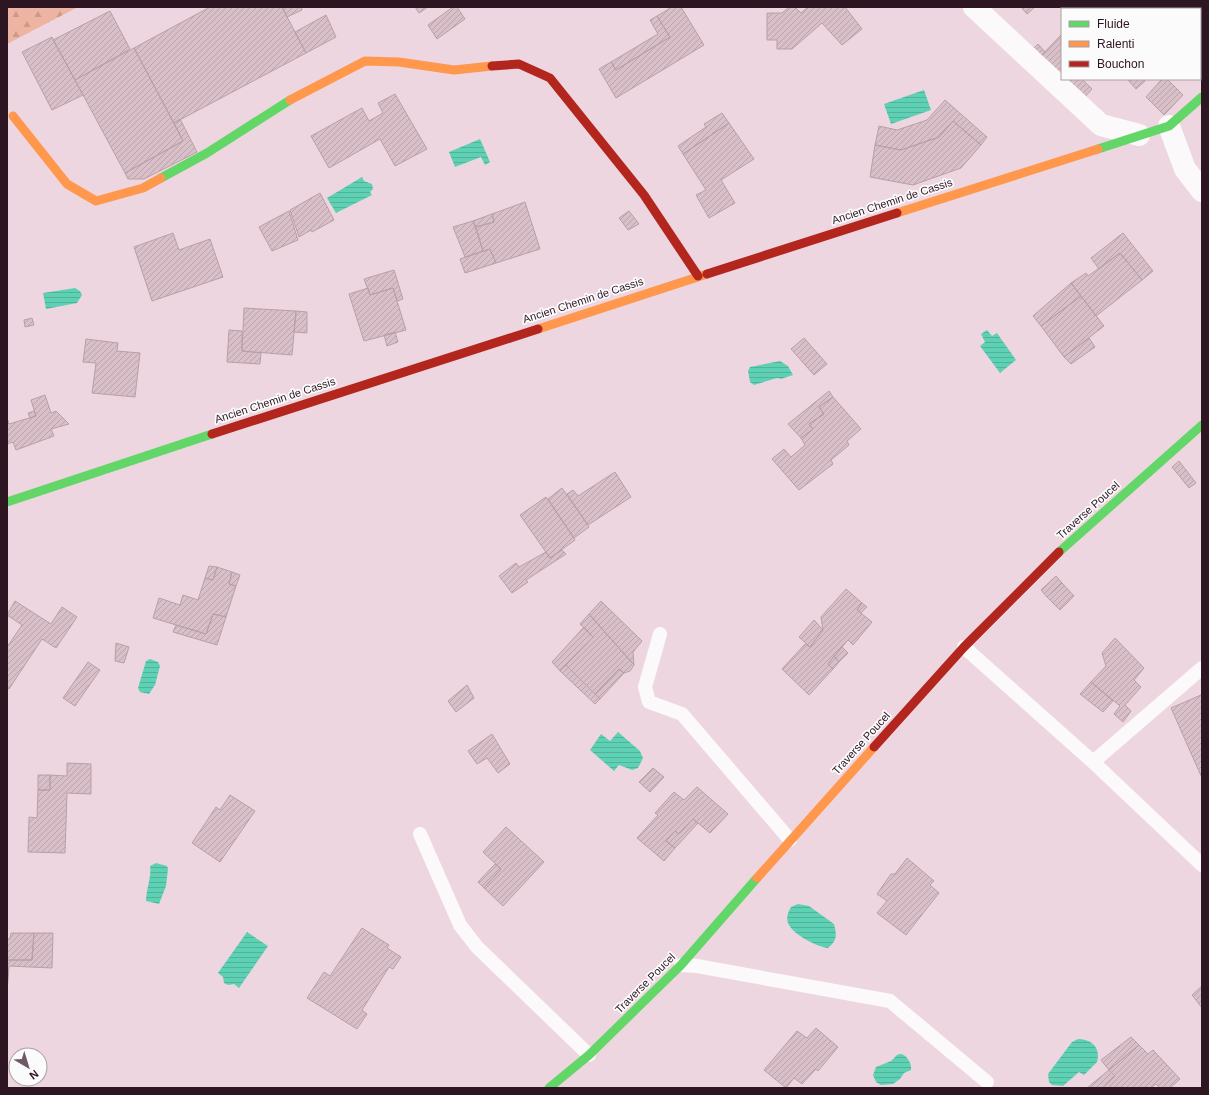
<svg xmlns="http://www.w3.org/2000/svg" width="1209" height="1095" viewBox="0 0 1209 1095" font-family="Helvetica,sans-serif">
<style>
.forest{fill:url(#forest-firs)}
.water{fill:url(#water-rules)}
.building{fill:url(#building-hatch);stroke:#b8a0a7}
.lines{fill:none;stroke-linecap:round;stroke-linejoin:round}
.lane{stroke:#fcf9fa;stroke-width:14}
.street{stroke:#fcf9fa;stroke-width:22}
.fast{stroke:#63d668;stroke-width:9}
.slow{stroke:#ff974d;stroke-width:9}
.jam{stroke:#b3261e;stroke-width:9}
.labels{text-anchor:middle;stroke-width:3.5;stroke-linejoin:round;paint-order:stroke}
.street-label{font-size:11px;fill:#2e1522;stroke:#fbfbfb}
</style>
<defs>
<pattern id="forest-firs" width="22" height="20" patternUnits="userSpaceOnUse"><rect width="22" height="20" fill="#ecb4a1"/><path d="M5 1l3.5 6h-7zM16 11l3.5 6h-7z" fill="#cb9a8a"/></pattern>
<pattern id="water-rules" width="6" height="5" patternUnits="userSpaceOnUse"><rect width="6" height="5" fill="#5ed1b5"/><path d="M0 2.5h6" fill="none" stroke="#52b39b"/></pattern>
<pattern id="building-hatch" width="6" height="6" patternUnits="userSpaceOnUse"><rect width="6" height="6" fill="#d9bfc7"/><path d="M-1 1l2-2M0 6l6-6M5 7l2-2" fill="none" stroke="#bba3ab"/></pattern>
</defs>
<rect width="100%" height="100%" fill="#eed6e1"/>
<path class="forest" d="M 7,7 L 78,7 L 7,44 Z"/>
<path class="water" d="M 924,90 L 931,110 L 891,124 L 884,104 Z
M 480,139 L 490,162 L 485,165 L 481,157 L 455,167 L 449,152 Z
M 362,177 L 364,181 L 372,184 L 373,189 L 370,192 L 372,195 L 336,213 L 327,198 Z
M 75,288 L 80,291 L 82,295 L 77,303 L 46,309 L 43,293 Z
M 987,330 L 992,336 L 997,333 L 1016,360 L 1000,373 L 980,346 L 985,342 L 981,334 Z
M 780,361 L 788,366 L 793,375 L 781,379 L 777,378 L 754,385 L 750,382 L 748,371 L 750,367 Z
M 150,659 L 158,662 L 160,666 L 155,685 L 149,694 L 140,692 L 138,688 L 146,661 Z
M 618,732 L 640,751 L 643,758 L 638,768 L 632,770 L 619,765 L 614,771 L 590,750 L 601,734 L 610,741 Z
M 156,863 L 167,866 L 168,869 L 166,886 L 159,904 L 146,901 C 146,890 152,875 150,866 Z
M 798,904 L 809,906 L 834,924 C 837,935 837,941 828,948 C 817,947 792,934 788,923 C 786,917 788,912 791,907 Z
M 247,932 L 268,946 L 239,988 L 234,984 L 228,985 L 224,983 L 223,977 L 218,973 Z
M 1078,1039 C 1092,1039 1101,1048 1097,1062 L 1084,1075 L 1079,1072 L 1063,1086 L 1052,1085 L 1049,1082 L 1048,1074 L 1072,1042 Z
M 900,1054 C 907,1054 912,1064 911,1070 L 904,1073 L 900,1079 L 893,1084 L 881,1085 L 876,1082 L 873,1075 L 876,1067 L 891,1061 L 897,1055 Z"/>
<path class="building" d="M 210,7 L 282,7 L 306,53 L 174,123 L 134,48 Z
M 282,7 L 301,7 L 302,10 L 287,17 Z
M 415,7 L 428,7 L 419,13 Z
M 453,7 L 457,7 L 465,19 L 437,39 L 428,25 Z
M 672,7 L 681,7 L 704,45 L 616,98 L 599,69 L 611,62 L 616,70 L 670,37 L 657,16 Z
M 789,7 L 795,7 L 801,13 L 808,7 L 845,7 L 862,29 L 842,45 L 822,23 L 792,49 L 777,49 L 777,40 L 767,40 L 767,13 L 782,13 Z
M 1021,7 L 1035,7 L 1027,14 Z
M 1096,7 L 1120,7 L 1121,9 L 1096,9 Z
M 1153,7 L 1183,7 L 1185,9 L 1151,9 Z
M 110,11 L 130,49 L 75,80 L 53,40 Z
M 326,15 L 336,37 L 306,53 L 295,32 Z
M 657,16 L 670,37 L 616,70 L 611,62 L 658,34 L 650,20 Z
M 1202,20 L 1202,49 L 1200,51 L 1200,22 Z
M 1061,35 L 1062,79 L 1082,79 L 1092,89 L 1082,100 L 1038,59 Z
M 52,37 L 83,95 L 52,110 L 22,52 Z
M 1038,44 L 1045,52 L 1038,59 L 1033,49 Z
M 134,48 L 183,141 L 125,173 L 75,80 Z
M 1143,79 L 1145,81 L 1136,89 L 1128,80 Z
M 1162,79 L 1167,79 L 1183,95 L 1164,115 L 1146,97 Z
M 395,94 L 427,149 L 395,166 L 380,139 L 329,168 L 311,136 L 362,108 L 369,121 L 383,113 L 378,103 Z
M 945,100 L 987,137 L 981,145 L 953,121 L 939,137 L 901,150 L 875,145 L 879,126 L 897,130 L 927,120 Z
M 722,113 L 729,123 L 683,154 L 678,146 L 706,127 L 704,124 Z
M 180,119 L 197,152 L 144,179 L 128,179 L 125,173 L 183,141 L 174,123 Z
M 953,121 L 981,145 L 961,168 L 913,185 L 870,177 L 875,145 L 901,150 L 939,137 Z
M 729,123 L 754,159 L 721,180 L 735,203 L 709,218 L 696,195 L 706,190 L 683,154 Z
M 320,193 L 334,220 L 312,232 L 311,230 L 299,237 L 290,210 Z
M 525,202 L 540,249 L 496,263 L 490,249 L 483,251 L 476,227 L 494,222 L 492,214 Z
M 289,211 L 298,240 L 272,251 L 259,227 Z
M 629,211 L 639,224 L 628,230 L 619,218 Z
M 492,214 L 494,222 L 476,227 L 473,221 Z
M 473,221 L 483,251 L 465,257 L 453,227 Z
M 173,233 L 179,250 L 210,239 L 223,277 L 152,301 L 134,247 Z
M 1123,233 L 1153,271 L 1142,280 L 1120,253 L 1099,269 L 1091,258 Z
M 490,249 L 496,263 L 465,273 L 460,259 Z
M 1120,253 L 1142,280 L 1096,316 L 1071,283 L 1086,273 L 1088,276 Z
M 394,270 L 403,299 L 397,301 L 393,288 L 370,295 L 364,279 Z
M 1071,283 L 1081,296 L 1041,326 L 1033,316 Z
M 368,288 L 370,295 L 393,288 L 406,330 L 364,341 L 349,294 Z
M 1081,296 L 1104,326 L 1064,357 L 1041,326 Z
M 244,308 L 296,311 L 292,355 L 242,351 Z
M 296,311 L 307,312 L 307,333 L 294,332 Z
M 32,318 L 34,325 L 25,327 L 24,320 Z
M 229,330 L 242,331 L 242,351 L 261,353 L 260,364 L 227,362 Z
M 395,332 L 398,342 L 387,346 L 384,335 Z
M 804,338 L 827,364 L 814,375 L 791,349 Z
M 1089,338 L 1095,347 L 1071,364 L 1064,357 Z
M 86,339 L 118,343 L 117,351 L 140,353 L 135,397 L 92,393 L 96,363 L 83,362 Z
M 829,391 L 833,397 L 819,407 L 824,414 L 809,424 L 813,429 L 801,438 L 788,424 Z
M 45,395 L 51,413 L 56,411 L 69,424 L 51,429 L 54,436 L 16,450 L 13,442 L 7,444 L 7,418 L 9,424 L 36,416 L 31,400 Z
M 833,397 L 861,429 L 847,441 L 849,445 L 831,460 L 833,464 L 799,490 L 772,459 L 784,449 L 791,457 L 805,445 L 801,438 L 813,429 L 809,424 L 824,414 L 819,407 Z
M 34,411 L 36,416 L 30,418 L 28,413 Z
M 1179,461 L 1196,483 L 1189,488 L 1172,467 Z
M 615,472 L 631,497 L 588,525 L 567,494 L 573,490 L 578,496 Z
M 562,488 L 589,527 L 574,538 L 548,499 Z
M 546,497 L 575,540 L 550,558 L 520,515 Z
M 562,550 L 566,554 L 526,580 L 528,582 L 512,593 L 499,576 L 516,563 L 519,567 L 546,552 L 550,558 Z
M 209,566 L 217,567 L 213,580 L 205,578 Z
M 217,567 L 232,572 L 229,584 L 236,586 L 226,617 L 213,614 L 206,634 L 153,618 L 159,598 L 180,605 L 183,595 L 198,600 L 205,578 L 213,580 Z
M 232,572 L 240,575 L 236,586 L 229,584 Z
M 1056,576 L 1062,583 L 1047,597 L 1041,590 Z
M 1062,583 L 1074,596 L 1060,610 L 1047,597 Z
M 846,589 L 862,603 L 857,610 L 872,622 L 853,645 L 848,640 L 828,664 L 833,669 L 809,695 L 782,669 L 805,644 L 810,647 L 823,630 L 821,617 Z
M 15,601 L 51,624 L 62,607 L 77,617 L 56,648 L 42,639 L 9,689 L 7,688 L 7,647 L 22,625 L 7,615 Z
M 601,601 L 642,641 L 633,652 L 634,665 L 589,614 Z
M 862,603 L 867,607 L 861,613 L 857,610 Z
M 213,614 L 226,617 L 217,645 L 173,632 L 176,625 L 206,634 Z
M 589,614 L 634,665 L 630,671 L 624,673 L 619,669 L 595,694 L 566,665 L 593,637 L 580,624 Z
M 814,620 L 823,630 L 810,647 L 799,637 Z
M 584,627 L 593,637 L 560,671 L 552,662 Z
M 1115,638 L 1144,668 L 1134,680 L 1141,687 L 1125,705 L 1131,711 L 1123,722 L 1114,714 L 1120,706 L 1091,682 L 1106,666 L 1102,653 Z
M 116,643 L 129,647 L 124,663 L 115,661 Z
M 842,647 L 848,653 L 839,662 L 834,656 Z
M 834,656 L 839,662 L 833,669 L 828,664 Z
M 88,662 L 100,670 L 75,706 L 63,698 Z
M 566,665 L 600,699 L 595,704 L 560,671 Z
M 619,669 L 624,673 L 600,699 L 595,694 Z
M 1091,682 L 1113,701 L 1103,712 L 1080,694 Z
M 467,685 L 474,698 L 456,712 L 448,701 Z
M 1202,693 L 1202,778 L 1171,708 L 1201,695 Z
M 492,734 L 510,764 L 498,773 L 487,758 L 477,764 L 468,751 Z
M 67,763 L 91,764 L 91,794 L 67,793 L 65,853 L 28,852 L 29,817 L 37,818 L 38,790 L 50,790 L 50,775 L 67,776 Z
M 653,768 L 664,777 L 650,792 L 639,782 Z
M 38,775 L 50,775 L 50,790 L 38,790 Z
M 697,787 L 728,814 L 710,833 L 693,819 L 679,834 L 675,831 L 666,841 L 675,848 L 664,861 L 637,838 L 658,815 L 655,813 L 674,792 L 684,800 Z
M 230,795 L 255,811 L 220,862 L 192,843 L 216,807 L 220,810 Z
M 693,819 L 698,823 L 675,848 L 666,841 L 675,831 L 679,834 Z
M 506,827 L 544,862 L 503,906 L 484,888 L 501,869 L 483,852 Z
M 907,858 L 934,881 L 930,885 L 939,893 L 906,935 L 877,913 L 887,901 L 877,894 L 891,874 L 895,874 Z
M 495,864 L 501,869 L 484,888 L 478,882 Z
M 362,928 L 389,945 L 387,948 L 401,957 L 393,969 L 389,967 L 362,1010 L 367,1014 L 357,1029 L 307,998 L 324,972 L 330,976 Z
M 11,933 L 34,933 L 32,960 L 7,960 L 7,939 L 10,939 Z
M 34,933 L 53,933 L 52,968 L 9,966 L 7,993 L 7,960 L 32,960 Z
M 1202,986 L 1202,1008 L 1192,995 Z
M 816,1028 L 838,1047 L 818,1071 L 816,1069 L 802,1084 L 794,1078 L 786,1088 L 764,1070 L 797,1031 L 807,1038 Z
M 1131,1037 L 1139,1045 L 1109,1070 L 1101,1060 Z
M 1139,1045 L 1148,1054 L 1153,1050 L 1180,1079 L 1170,1088 L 1160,1088 L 1156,1084 L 1151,1088 L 1102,1088 L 1115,1076 L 1109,1070 Z
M 1109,1070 L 1115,1076 L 1102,1088 L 1087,1088 Z"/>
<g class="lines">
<path class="lane" d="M 660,634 L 645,687 L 649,702 L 682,714 L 790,840
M 964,647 L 1093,762 L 1202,668
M 1093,762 L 1202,865
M 420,834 L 460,925 L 477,947 L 589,1055
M 681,965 L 697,966 L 890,1001 L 987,1082"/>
<path class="street" d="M 974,7 L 1101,125 L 1139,135
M 1169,126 L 1185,169 L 1202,191"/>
<path class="fast" d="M 1098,149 L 1169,126 L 1202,97
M 161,178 L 207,153 L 290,100
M 7,502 L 212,434
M 1059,552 L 1202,425
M 549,1088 L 589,1055 L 681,965 L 757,878"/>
<path class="slow" d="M 290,100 L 365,61 L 399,62 L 454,70 L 492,66
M 13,116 L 67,184 L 96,201 L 143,188 L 161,178
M 897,213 L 1098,149
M 538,329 L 707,274
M 757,878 L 874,747"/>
<path class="jam" d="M 492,66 L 519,64 L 550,78 L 644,195 L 698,276
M 707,274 L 897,213
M 212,434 L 538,329
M 874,747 L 964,647 L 1059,552"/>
</g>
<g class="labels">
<g class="street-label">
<text transform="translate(892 201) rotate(-18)" y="4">Ancien Chemin de Cassis</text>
<text transform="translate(583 300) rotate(-18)" y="4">Ancien Chemin de Cassis</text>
<text transform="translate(275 400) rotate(-18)" y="4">Ancien Chemin de Cassis</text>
<text transform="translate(1088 510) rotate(-42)" y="4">Traverse Poucel</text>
<text transform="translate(861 743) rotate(-48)" y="4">Traverse Poucel</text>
<text transform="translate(645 983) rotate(-45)" y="4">Traverse Poucel</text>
</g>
</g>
<rect width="1209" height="1095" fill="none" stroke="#2e1522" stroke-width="16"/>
<rect x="1061" y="8" width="140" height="72" fill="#fbfbfb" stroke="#a99fa4"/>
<rect x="1069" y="21" width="20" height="6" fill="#63d668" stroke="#a99fa4"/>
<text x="1097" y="28" font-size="12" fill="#2e1522">Fluide</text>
<rect x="1069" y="41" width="20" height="6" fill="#ff974d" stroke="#a99fa4"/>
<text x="1097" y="48" font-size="12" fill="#2e1522">Ralenti</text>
<rect x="1069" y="61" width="20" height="6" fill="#b3261e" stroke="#a99fa4"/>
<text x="1097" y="68" font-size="12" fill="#2e1522">Bouchon</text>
<g transform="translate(28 1067) rotate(142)"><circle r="19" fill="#fbfbfb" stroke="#a99fa4"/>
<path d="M0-3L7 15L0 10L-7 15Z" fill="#715965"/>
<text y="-6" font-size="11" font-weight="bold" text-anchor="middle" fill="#2e1522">N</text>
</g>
</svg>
